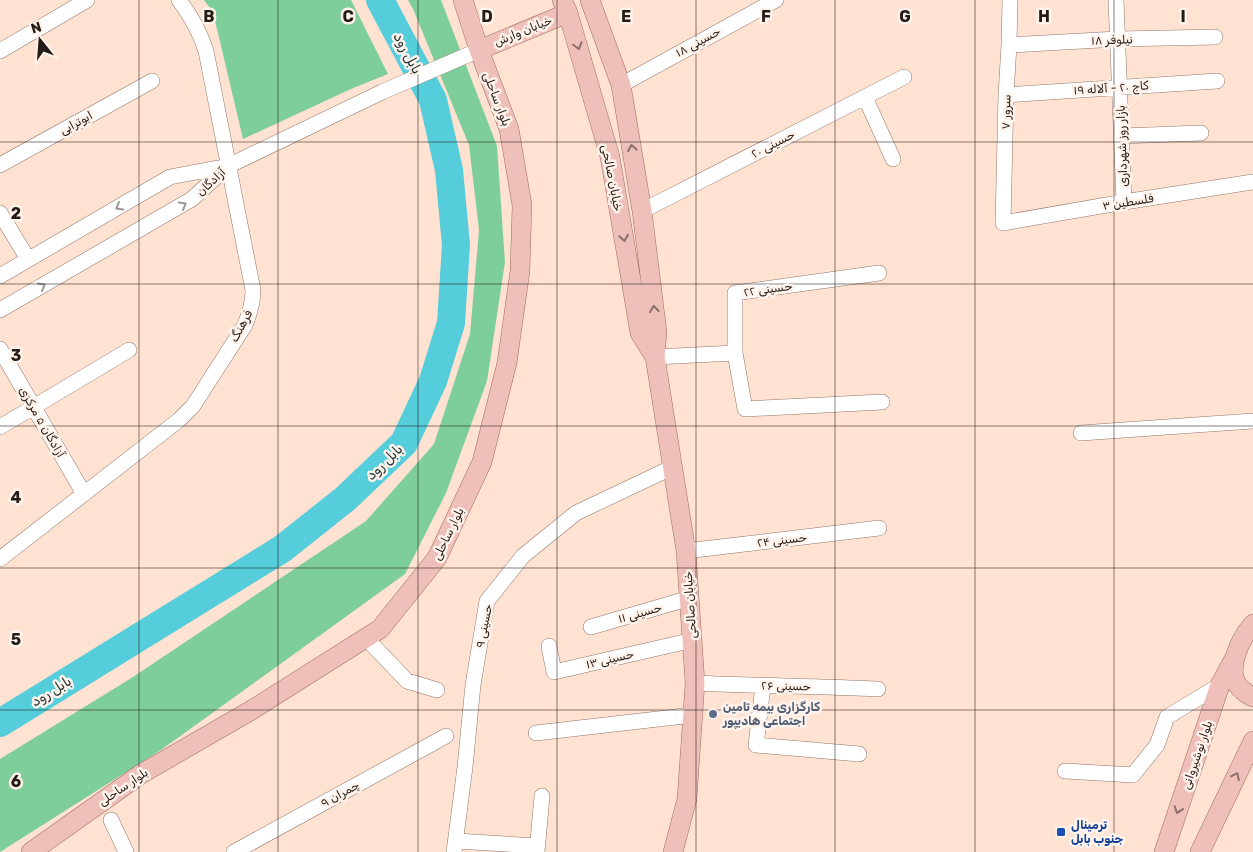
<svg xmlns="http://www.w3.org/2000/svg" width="1253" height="852" viewBox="0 0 1253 852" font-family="Rubik,'Noto Naskh Arabic',sans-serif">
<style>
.forest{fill:#7ece9b}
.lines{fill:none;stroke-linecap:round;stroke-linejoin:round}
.river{stroke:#55cdda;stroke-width:28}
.minor-casing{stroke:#907667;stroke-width:16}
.major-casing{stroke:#a06b61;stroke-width:20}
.minor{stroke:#fff;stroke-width:15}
.major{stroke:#eec0b9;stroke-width:19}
.oneway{stroke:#8a6e67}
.oneway2{stroke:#9d9896}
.grid{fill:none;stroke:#251b15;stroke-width:1;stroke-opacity:0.55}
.service-dot{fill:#5c6f8a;stroke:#fff3ec;stroke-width:2}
.transit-dot{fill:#1a4fb4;stroke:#fff3ec;stroke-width:2}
.labels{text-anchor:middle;stroke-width:5;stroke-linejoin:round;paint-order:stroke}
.street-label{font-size:12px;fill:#251b15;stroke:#fff3ec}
.service-label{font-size:12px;font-weight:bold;fill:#4e5e75;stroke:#fff3ec;text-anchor:start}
.transit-label{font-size:12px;font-weight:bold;fill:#164399;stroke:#fff3ec;text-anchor:start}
.water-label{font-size:14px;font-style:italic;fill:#1e3336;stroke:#fff3ec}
.grid-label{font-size:16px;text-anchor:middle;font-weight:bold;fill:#251b15;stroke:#fff3ec;stroke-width:5;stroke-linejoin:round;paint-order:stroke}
</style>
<rect width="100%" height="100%" fill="#ffe2d1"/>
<path class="forest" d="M 204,0 L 351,0 L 388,74 L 351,89 L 243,139 L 213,12 Z
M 408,0 L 441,0 L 497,146 L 505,262 L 487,381 L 446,493 L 405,574 L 161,750 L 0,852 L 0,759 L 133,677 L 366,521 L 434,444 L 470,334 L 479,230 L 469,145 L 413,9 Z"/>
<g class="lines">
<path class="river" d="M 0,723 L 282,549 L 345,499 L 404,443 L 433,381 L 451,323 L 456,245 L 449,170 L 433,100 L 380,0"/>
<defs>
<path id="minor" d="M 1010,0 L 1009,45 L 1006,95 L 1003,223 L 1124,202 L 1253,182
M 1116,0 L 1124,202
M 1009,45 L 1118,39 L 1215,37
M 0,51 L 87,0
M 621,85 L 776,0
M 1006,95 L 1217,81
M 865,97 L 893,159
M 1122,136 L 1201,133
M 0,165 L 152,81
M 642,211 L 904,77
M 0,213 L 28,259
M 0,276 L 170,177 L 228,166 L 382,92 L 479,50
M 0,310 L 192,199 L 228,166
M 0,349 L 84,494
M 735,353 L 745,409 L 882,402
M 655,357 L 735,353 L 735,293 L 879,273
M 0,427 L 129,350
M 1081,433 L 1253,421
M 686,551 L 879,528
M 0,559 L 179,420 L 193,406 L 245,325 C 250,313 253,303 253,290 L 206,51 C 200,32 191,16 179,0
M 591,627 L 690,598
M 366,638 L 407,681 L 437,690
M 549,646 L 554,672 L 693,640
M 695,683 C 756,686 817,686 878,689
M 763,686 L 756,745 L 859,754
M 536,733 L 693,715
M 1065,771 L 1133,775 L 1157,745 L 1167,717 L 1220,685
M 111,820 L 126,852
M 456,841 L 538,846
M 234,852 L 446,736
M 454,852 L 465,767 L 473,685 L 487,601 L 523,556 L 576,513 L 673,467
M 537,852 L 542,796"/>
<path id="major" d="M 562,0 L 568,13 L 610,157 L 640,333 L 655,357
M 590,0 L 621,85 L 642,211 L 657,332 L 655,357 L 686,551 L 695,683 L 687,799 L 673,852
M 479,50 L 568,13
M 1253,624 C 1240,639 1224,671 1240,688 C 1245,692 1247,695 1253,697
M 31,852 L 141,774 L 250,711 L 380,629 L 437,558 L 482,462 L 507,363 L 520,271 L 522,205 L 509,129 L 479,50 L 463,0
M 1164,852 L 1220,685 L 1234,659
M 1200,852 L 1253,741"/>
</defs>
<use href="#minor" class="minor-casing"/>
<use href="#major" class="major-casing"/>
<use href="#minor" class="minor"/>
<use href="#major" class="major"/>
</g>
<defs><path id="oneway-chevron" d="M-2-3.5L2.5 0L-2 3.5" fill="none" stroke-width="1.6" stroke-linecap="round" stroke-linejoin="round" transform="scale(1.25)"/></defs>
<g class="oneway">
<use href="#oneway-chevron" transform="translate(578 46) rotate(74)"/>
<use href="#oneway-chevron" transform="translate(632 148) rotate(-100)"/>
<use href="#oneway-chevron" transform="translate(624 238) rotate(80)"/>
<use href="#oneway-chevron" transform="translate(654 309) rotate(-97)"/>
<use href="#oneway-chevron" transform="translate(1236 776) rotate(-64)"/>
<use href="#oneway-chevron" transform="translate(1178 810) rotate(109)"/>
</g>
<g class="oneway2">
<use href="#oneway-chevron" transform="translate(183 205) rotate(-30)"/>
<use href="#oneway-chevron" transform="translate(119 207) rotate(150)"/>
<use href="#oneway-chevron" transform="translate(42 286) rotate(-30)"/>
</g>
<path class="grid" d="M 139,0 L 139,852M 278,0 L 278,852M 418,0 L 418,852M 557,0 L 557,852M 696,0 L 696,852M 835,0 L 835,852M 975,0 L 975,852M 1114,0 L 1114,852M 0,142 L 1253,142M 0,284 L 1253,284M 0,426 L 1253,426M 0,568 L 1253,568M 0,710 L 1253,710"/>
<circle class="service-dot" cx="713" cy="714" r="5"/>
<rect class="transit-dot" x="1056" y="827" width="10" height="10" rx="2.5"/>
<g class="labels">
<g class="street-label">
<text transform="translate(523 31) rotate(-22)" y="4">خیابان وارش</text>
<text transform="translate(1112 40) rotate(-2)" y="4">نیلوفر ۱۸</text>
<text transform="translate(698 42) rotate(-29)" y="4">حسینی ۱۸</text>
<text transform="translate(1111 88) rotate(-4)" y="4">کاج ۲۰ - آلاله ۱۹</text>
<text transform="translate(497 99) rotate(69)" y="4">بلوار ساحلی</text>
<text transform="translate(1006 112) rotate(-88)" y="4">سرور ۷</text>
<text transform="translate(76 123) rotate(-29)" y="4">ابوترابی</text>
<text transform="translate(773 144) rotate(-27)" y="4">حسینی ٢٠</text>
<text transform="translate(1122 146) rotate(-92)" y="4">بازار روز شهرداری</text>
<text transform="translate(612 178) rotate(79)" y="4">خيابان صالحی</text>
<text transform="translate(211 182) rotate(-43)" y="4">آزادگان</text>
<text transform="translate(1128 202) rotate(-9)" y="4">فلسطین ۳</text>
<text transform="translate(768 289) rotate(-8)" y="4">حسینی ۲۲</text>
<text transform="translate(241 326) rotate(-62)" y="4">فرهنگ</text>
<text transform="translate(42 422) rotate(60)" y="4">آزادگان ۵ مرکزی</text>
<text transform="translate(448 534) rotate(-64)" y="4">بلوار ساحلی</text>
<text transform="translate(782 540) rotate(-7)" y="4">حسینی ۲۴</text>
<text transform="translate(690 605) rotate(-94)" y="4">خيابان صالحی</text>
<text transform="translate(640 613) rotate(-16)" y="4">حسینی ۱۱</text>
<text transform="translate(484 626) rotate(-79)" y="4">حسینی ٩</text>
<text transform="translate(610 659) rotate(-13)" y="4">حسینی ۱۳</text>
<text transform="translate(786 686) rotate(1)" y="4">حسینی ۲۶</text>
<text transform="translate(1197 755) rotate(-71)" y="4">بلوار نوشیروانی</text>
<text transform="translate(123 787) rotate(-34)" y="4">بلوار ساحلی</text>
<text transform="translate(340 794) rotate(-29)" y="4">چمران ۹</text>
</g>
<g class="service-label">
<text x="723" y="711">کارگزاری بیمه تامین<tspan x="723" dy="14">اجتماعی هادیپور</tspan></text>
</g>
<g class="transit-label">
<text x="1071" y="829">ترمینال<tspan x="1071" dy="14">جنوب بابل</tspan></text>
</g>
<g class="water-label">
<text transform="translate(408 53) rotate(62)" y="5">بابل رود</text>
<text transform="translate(384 462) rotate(-44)" y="5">بابل رود</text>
<text transform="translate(51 691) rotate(-32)" y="5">بابل رود</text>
</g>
</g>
<g class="grid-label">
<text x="209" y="22">B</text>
<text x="348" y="22">C</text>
<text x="487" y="22">D</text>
<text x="626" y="22">E</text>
<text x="766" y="22">F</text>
<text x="905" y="22">G</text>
<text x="1044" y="22">H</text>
<text x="1183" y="22">I</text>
<text x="16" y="219">2</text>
<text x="16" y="361">3</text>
<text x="16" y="503">4</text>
<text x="16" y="645">5</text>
<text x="16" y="787">6</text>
</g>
<g transform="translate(40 40) rotate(343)" stroke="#fff3ec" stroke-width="4" paint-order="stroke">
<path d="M0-4L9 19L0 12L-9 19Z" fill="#251b15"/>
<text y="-8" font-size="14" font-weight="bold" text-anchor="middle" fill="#251b15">N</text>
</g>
</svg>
